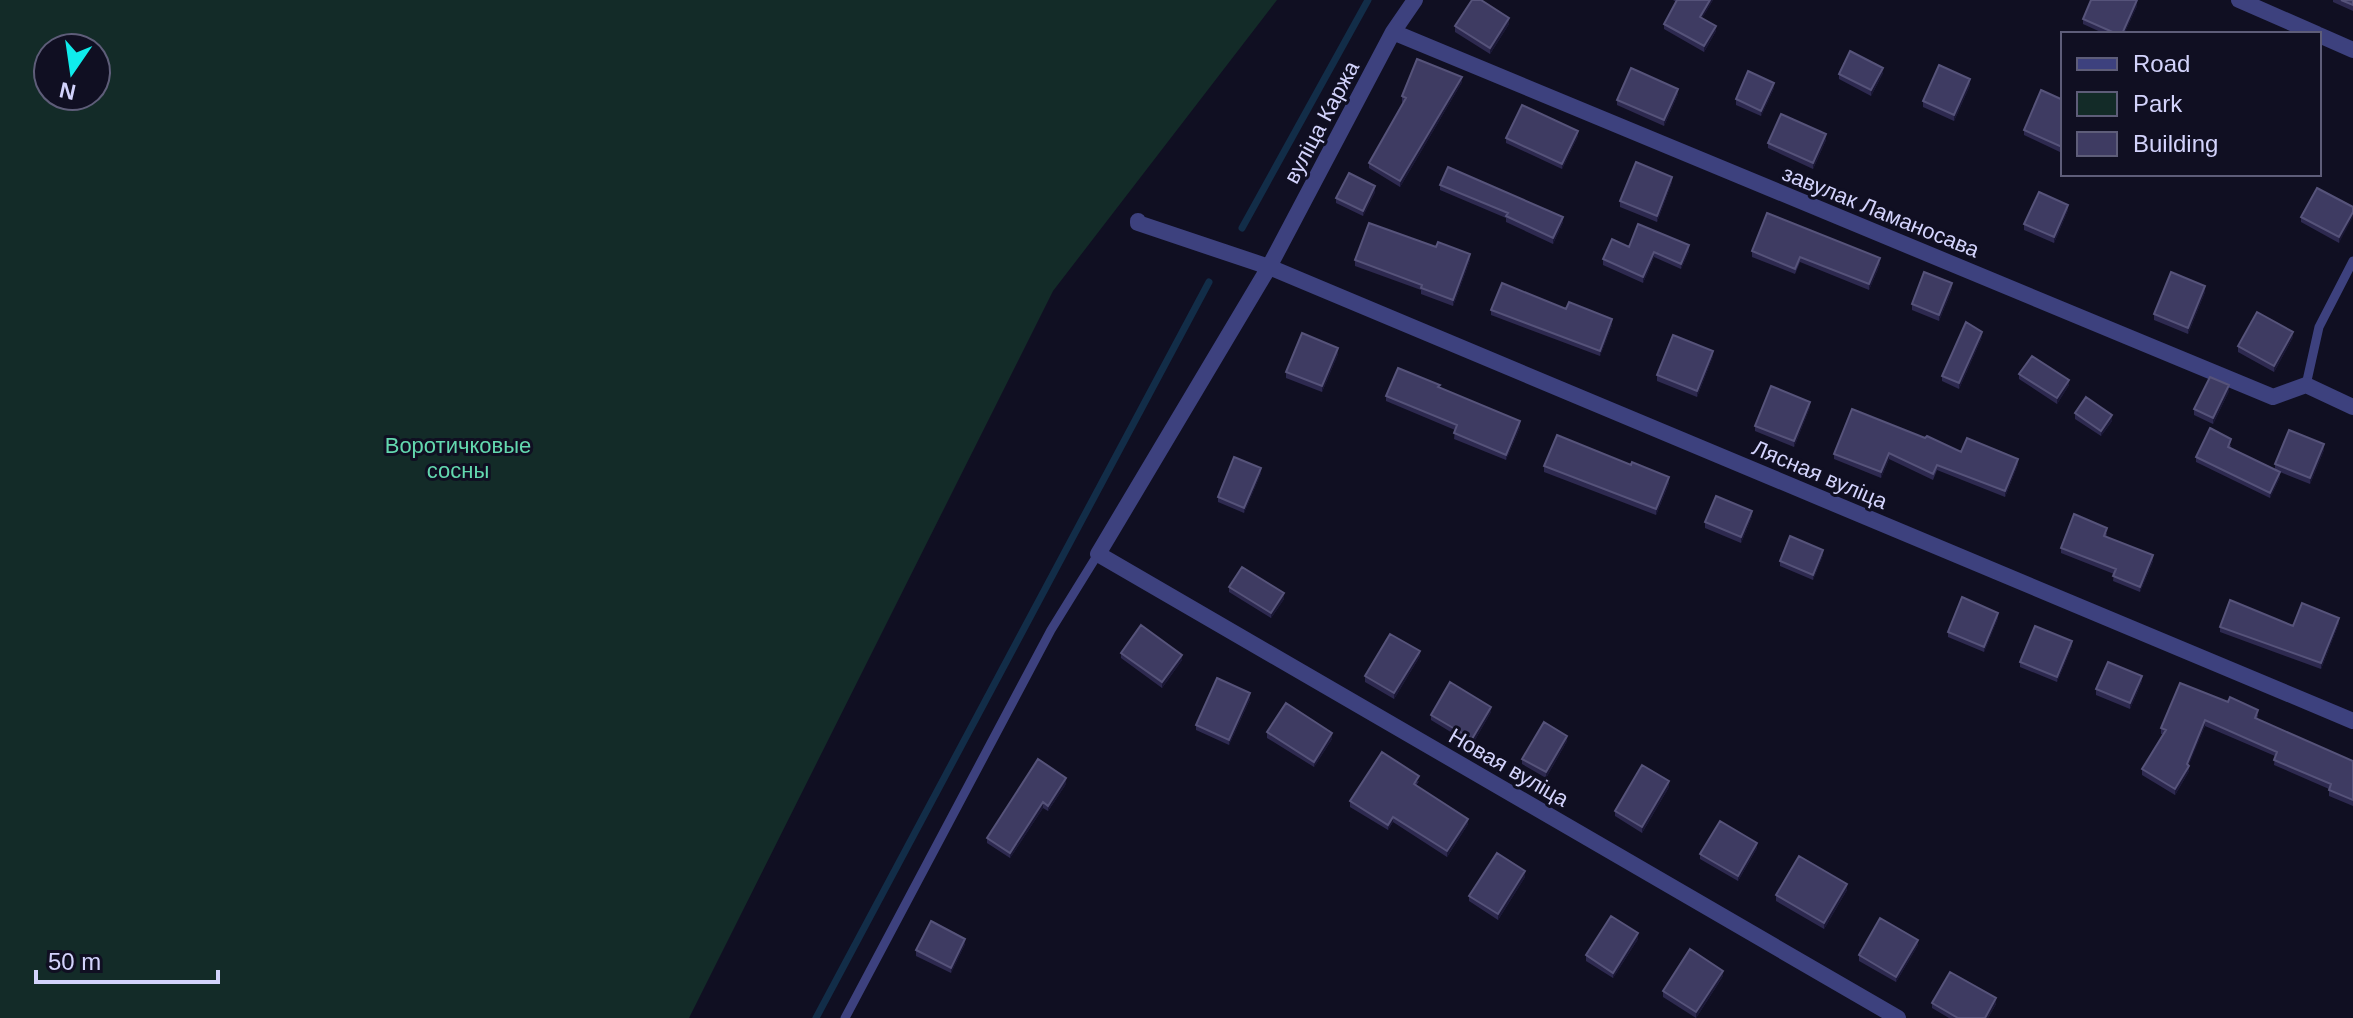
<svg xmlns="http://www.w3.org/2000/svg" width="2353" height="1018" viewBox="0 0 2353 1018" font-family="Helvetica,sans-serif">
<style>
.green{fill:#132b28;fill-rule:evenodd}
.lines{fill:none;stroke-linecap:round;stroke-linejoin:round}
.stream{stroke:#122d48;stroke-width:7}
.lane{stroke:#3d417e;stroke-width:9}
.street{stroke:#3d417e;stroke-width:16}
.wall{fill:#2d294f}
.shaded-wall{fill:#1a1735}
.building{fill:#3e3b62;stroke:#56537a;stroke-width:2}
.labels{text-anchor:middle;stroke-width:6;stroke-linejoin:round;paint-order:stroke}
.street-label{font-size:22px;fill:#d3d3fc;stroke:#100f22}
.park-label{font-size:22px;fill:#63d8af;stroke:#100f22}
</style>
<rect width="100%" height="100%" fill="#100f22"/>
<path class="green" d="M 0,0 L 1277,0 L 1053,291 L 689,1018 L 0,1018 ZM 48,48 L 96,48 L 96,96 L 48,96 Z"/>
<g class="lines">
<path class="stream" d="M 1242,228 L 1368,0
M 816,1018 L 1209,282"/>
<path class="lane" d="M 2306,385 L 2319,327 L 2353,261
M 845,1018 L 1051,630 L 1098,554"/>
<path class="street" d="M 1415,0 L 1393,32 L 1269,267 L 1098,554 L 1898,1018
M 2239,0 L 2317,34
M 1393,32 L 2273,397 L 2306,385 L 2353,407
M 2319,35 L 2353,50
M 1138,221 L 1138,223 L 1269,267 L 2353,721"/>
</g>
<path class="wall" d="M 1673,0 L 1713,0 L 1702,18 L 1716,31 L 1704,52 L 1664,29 L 1664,24 L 1676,2 Z
M 2333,0 L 2353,0 L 2353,11 L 2333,2 Z
M 2137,6 L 2124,34 L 2105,34 L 2083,24 L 2083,19 Z
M 1509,24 L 1490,54 L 1455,32 L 1455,26 Z
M 1883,73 L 1871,96 L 1839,79 L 1839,74 Z
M 1462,82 L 1400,187 L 1369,168 L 1369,163 L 1403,102 L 1402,102 L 1402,96 Z
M 1970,85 L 1954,121 L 1923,107 L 1923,101 Z
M 1774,88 L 1761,116 L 1736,105 L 1736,99 Z
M 1678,94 L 1664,126 L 1617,105 L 1617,100 Z
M 2063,100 L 2062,153 L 2024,135 L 2024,130 Z
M 1578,136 L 1562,169 L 1506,143 L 1506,138 Z
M 1826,140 L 1813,169 L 1768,148 L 1768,143 Z
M 1672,182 L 1657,222 L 1620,207 L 1620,201 Z
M 1440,185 L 1563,222 L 1553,244 L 1506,222 L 1506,218 L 1440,190 Z
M 1375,192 L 1363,216 L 1336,203 L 1336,198 Z
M 2353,207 L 2339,243 L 2301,222 L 2301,217 Z
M 2068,210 L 2054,243 L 2024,230 L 2024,224 Z
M 1629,247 L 1689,251 L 1681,269 L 1654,257 L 1643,283 L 1603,265 L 1603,259 Z
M 1752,251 L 1880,264 L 1869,290 L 1800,262 L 1795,274 L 1752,257 Z
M 1355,260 L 1470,260 L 1453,306 L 1421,294 L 1421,290 L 1355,266 Z
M 1952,289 L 1939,321 L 1912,310 L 1912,304 Z
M 2205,292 L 2188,334 L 2154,320 L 2154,314 Z
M 1566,309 L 1612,325 L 1600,356 L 1491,315 L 1491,310 Z
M 1982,337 L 1959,389 L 1942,381 L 1942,376 Z
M 2293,337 L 2274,372 L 2238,352 L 2238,346 Z
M 1338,354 L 1322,392 L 1286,378 L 1286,372 Z
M 1713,356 L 1697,397 L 1657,381 L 1657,375 Z
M 2019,374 L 2069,385 L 2057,404 L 2019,379 Z
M 1440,388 L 1520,427 L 1506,460 L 1454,439 L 1455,430 L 1386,401 L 1386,396 Z
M 2229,391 L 2213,424 L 2194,415 L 2194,409 Z
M 1810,407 L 1794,447 L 1755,431 L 1755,426 Z
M 2075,413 L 2112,421 L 2101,436 L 2075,419 Z
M 2231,445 L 2230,448 L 2275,469 L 2275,464 L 2324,450 L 2310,484 L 2280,472 L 2280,477 L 2270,498 L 2196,462 L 2196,457 Z
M 1961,452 L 2018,464 L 2005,497 L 1937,470 L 1933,480 L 1889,459 L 1881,478 L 1834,459 L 1834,454 Z
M 1544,466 L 1669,483 L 1656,515 L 1544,472 Z
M 1261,473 L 1244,513 L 1218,502 L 1218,497 Z
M 1752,516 L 1741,543 L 1705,528 L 1705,522 Z
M 2107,533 L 2106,537 L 2153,561 L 2140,592 L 2113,581 L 2114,574 L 2061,553 L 2061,548 Z
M 1823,555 L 1813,580 L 1780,566 L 1780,561 Z
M 1229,587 L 1284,599 L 1271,618 L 1229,592 Z
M 1998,618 L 1984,652 L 1948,637 L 1948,632 Z
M 2339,623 L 2321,669 L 2220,632 L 2220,627 Z
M 2072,646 L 2057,682 L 2020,667 L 2020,662 Z
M 1121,653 L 1182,660 L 1162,688 L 1121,658 Z
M 1420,656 L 1394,699 L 1365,682 L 1365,676 Z
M 2142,681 L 2130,709 L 2096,695 L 2096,689 Z
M 2180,683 L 2258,715 L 2257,719 L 2353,761 L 2353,806 L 2329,796 L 2329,789 L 2274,765 L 2275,756 L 2205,726 L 2188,765 L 2189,771 L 2175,795 L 2142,775 L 2142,769 L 2163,734 L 2161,734 L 2161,728 Z
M 1250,699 L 1229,745 L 1196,730 L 1196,725 Z
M 1491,712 L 1472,745 L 1431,720 L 1431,715 Z
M 1267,732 L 1332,739 L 1314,767 L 1267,738 Z
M 1567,741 L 1546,778 L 1522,764 L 1522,759 Z
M 1419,781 L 1416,786 L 1468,824 L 1447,857 L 1393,822 L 1388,830 L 1350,807 L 1350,801 Z
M 1066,784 L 1048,811 L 1043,808 L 1010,858 L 987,843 L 987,838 Z
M 1669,787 L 1642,833 L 1615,816 L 1615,811 Z
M 1757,848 L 1738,881 L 1700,859 L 1700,854 Z
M 1525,877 L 1498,920 L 1469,901 L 1469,896 Z
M 1847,890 L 1824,929 L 1776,901 L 1776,895 Z
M 1638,939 L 1613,978 L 1586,961 L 1586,955 Z
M 965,944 L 951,973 L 916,956 L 916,950 Z
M 1918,945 L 1896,982 L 1859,961 L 1859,955 Z
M 1723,976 L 1696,1018 L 1663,997 L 1663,991 Z
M 1932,1003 L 1996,1004 L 1988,1018 L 1949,1018 L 1932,1008 Z"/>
<path class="shaded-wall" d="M 1710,0 L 1713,0 L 1700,22 L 1700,17 Z
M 2137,0 L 2137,6 L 2124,34 L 2122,34 Z
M 1509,18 L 1509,24 L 1490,54 L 1490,48 Z
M 1716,26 L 1716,31 L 1704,52 L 1704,46 Z
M 1883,68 L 1883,73 L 1871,96 L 1871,90 Z
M 1462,77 L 1462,82 L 1400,187 L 1400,181 Z
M 1970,79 L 1970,85 L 1954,121 L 1954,115 Z
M 1774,83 L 1774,88 L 1761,116 L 1761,111 Z
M 1678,89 L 1678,94 L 1664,126 L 1664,120 Z
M 1578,131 L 1578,136 L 1562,169 L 1562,164 Z
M 1826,134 L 1826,140 L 1813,169 L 1813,163 Z
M 1672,177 L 1672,182 L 1657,222 L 1657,216 Z
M 1375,186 L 1375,192 L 1363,216 L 1363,211 Z
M 2068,205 L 2068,210 L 2054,243 L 2054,237 Z
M 2353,212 L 2353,217 L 2339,243 L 2339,237 Z
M 1563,217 L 1563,222 L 1553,244 L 1553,238 Z
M 1689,245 L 1689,251 L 1681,269 L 1681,264 Z
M 1654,252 L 1654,257 L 1643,283 L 1643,277 Z
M 1470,254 L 1470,260 L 1453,306 L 1453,300 Z
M 1880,258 L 1880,264 L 1869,290 L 1869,284 Z
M 1952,283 L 1952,289 L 1939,321 L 1939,315 Z
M 2205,286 L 2205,292 L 2188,334 L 2188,328 Z
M 1612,319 L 1612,325 L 1600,356 L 1600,351 Z
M 1982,332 L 1982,337 L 1959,389 L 1959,383 Z
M 2293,332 L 2293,337 L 2274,372 L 2274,366 Z
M 1338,348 L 1338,354 L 1322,392 L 1322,386 Z
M 1713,351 L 1713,356 L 1697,397 L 1697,391 Z
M 2069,380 L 2069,385 L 2057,404 L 2057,398 Z
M 2229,385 L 2229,391 L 2213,424 L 2213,418 Z
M 1810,402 L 1810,407 L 1794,447 L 1794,441 Z
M 2112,415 L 2112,421 L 2101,436 L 2101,431 Z
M 1520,421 L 1520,427 L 1506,460 L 1506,455 Z
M 2324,444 L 2324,450 L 2310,484 L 2310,478 Z
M 1889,453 L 1889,459 L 1881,478 L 1881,472 Z
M 2018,459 L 2018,464 L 2005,497 L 2005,491 Z
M 1261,468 L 1261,473 L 1244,513 L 1244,508 Z
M 2280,472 L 2280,477 L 2270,498 L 2270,493 Z
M 1669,477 L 1669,483 L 1656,515 L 1656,509 Z
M 1752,511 L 1752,516 L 1741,543 L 1741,537 Z
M 1823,550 L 1823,555 L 1813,580 L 1813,575 Z
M 2153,555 L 2153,561 L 2140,592 L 2140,587 Z
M 1284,593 L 1284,599 L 1271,618 L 1271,613 Z
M 1998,613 L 1998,618 L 1984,652 L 1984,647 Z
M 2339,618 L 2339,623 L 2321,669 L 2321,663 Z
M 2072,641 L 2072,646 L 2057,682 L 2057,677 Z
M 1420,651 L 1420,656 L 1394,699 L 1394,693 Z
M 1182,655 L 1182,660 L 1162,688 L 1162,682 Z
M 2142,676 L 2142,681 L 2130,709 L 2130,703 Z
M 1250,693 L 1250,699 L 1229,745 L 1229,740 Z
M 1491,707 L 1491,712 L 1472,745 L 1472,739 Z
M 2205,720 L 2205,726 L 2187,770 L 2187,764 Z
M 1332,733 L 1332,739 L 1314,767 L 1314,762 Z
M 1567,736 L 1567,741 L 1546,778 L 1546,772 Z
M 2189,766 L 2189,771 L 2175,795 L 2175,789 Z
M 1066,778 L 1066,784 L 1048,811 L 1048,806 Z
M 1669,781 L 1669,787 L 1642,833 L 1642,827 Z
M 1043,802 L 1043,808 L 1010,858 L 1010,853 Z
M 1393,817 L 1393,822 L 1388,830 L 1388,825 Z
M 1468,819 L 1468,824 L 1447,857 L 1447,851 Z
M 1757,843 L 1757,848 L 1738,881 L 1738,876 Z
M 1525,871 L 1525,877 L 1498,920 L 1498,914 Z
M 1847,884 L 1847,890 L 1824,929 L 1824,923 Z
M 1638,933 L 1638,939 L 1613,978 L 1613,973 Z
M 965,939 L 965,944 L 951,973 L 951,968 Z
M 1918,940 L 1918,945 L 1896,982 L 1896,977 Z
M 1723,971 L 1723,976 L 1696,1018 L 1696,1012 Z
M 1996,998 L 1996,1004 L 1988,1018 L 1985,1018 Z"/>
<path class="building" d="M 1472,0 L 1481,0 L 1509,18 L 1490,48 L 1455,26 Z
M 1677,0 L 1710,0 L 1700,17 L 1716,26 L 1704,46 L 1664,24 Z
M 2091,0 L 2137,0 L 2122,34 L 2117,34 L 2083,19 Z
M 2341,0 L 2353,0 L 2353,5 Z
M 1850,51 L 1883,68 L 1871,90 L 1839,74 Z
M 1417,59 L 1462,77 L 1400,181 L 1369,163 L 1406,98 L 1402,96 Z
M 1939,65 L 1970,79 L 1954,115 L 1923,101 Z
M 1631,68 L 1678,89 L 1664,120 L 1617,100 Z
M 1748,71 L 1774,83 L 1761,111 L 1736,99 Z
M 2041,90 L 2063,100 L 2063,145 L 2062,147 L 2024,130 Z
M 1522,105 L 1578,131 L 1562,164 L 1506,138 Z
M 1781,114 L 1826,134 L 1813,163 L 1768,143 Z
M 1636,162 L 1672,177 L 1657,216 L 1620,201 Z
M 1448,167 L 1563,217 L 1553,238 L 1506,216 L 1508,213 L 1440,185 Z
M 1349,173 L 1375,186 L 1363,211 L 1336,198 Z
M 2317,188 L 2353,207 L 2353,212 L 2339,237 L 2301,217 Z
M 2039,192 L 2068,205 L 2054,237 L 2024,224 Z
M 1767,213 L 1880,258 L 1869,284 L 1800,257 L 1795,269 L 1752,251 Z
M 1369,223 L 1436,247 L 1438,242 L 1470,254 L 1453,300 L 1421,288 L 1422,285 L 1355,260 Z
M 1638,224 L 1689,245 L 1681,264 L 1654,252 L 1643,277 L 1603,259 L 1612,239 L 1629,247 Z
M 1924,272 L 1952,283 L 1939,315 L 1912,304 Z
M 2171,272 L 2205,286 L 2188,328 L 2154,314 Z
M 1502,283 L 1566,309 L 1569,302 L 1612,319 L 1600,351 L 1491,310 Z
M 2257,312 L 2293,332 L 2274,366 L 2238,346 Z
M 1966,322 L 1982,332 L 1959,383 L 1942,376 Z
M 1302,333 L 1338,348 L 1322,386 L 1286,372 Z
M 1673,335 L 1713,351 L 1697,391 L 1657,375 Z
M 2032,356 L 2069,380 L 2057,398 L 2019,374 Z
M 1398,368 L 1440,385 L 1438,387 L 1520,421 L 1506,455 L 1454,433 L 1457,425 L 1386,396 Z
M 2210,377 L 2229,385 L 2213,418 L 2194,409 Z
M 1771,386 L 1810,402 L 1794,441 L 1755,426 Z
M 2086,397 L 2112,415 L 2101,431 L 2075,413 Z
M 1852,409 L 1925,438 L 1927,436 L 1961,452 L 1967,438 L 2018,459 L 2005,491 L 1937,465 L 1933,474 L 1889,453 L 1881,472 L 1834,454 Z
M 2210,428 L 2231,439 L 2228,447 L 2280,472 L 2270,493 L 2196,457 Z
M 2289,430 L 2324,444 L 2310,478 L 2275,464 Z
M 1557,435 L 1631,465 L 1632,462 L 1669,477 L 1656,509 L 1544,466 Z
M 1234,457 L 1261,468 L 1244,508 L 1218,497 Z
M 1716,496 L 1752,511 L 1741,537 L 1705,522 Z
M 2074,514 L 2107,528 L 2104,536 L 2153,555 L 2140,587 L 2113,576 L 2116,569 L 2061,548 Z
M 1790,536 L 1823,550 L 1813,575 L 1780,561 Z
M 1242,567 L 1284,593 L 1271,613 L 1229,587 Z
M 1962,597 L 1998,613 L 1984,647 L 1948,632 Z
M 2230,600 L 2293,626 L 2302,603 L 2339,618 L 2321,663 L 2220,627 Z
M 1141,625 L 1182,655 L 1162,682 L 1121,653 Z
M 2035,626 L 2072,641 L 2057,677 L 2020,662 Z
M 1390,634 L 1420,651 L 1394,693 L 1365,676 Z
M 2108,662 L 2142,676 L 2130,703 L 2096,689 Z
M 1217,678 L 1250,693 L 1229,740 L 1196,725 Z
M 1450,682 L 1491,707 L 1472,739 L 1431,715 Z
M 2180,683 L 2228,702 L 2230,697 L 2258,710 L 2255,718 L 2353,761 L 2353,800 L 2329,790 L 2331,784 L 2274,760 L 2277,752 L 2205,720 L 2187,764 L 2189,766 L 2175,789 L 2142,769 L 2166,730 L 2161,728 Z
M 1286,703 L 1332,733 L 1314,762 L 1267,732 Z
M 1544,722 L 1567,736 L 1546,772 L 1522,759 Z
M 1382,752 L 1419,776 L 1414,784 L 1468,819 L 1447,851 L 1393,817 L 1388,825 L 1350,801 Z
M 1038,759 L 1066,778 L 1048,806 L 1043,802 L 1010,853 L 987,838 Z
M 1642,765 L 1669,781 L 1642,827 L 1615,811 Z
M 1720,821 L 1757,843 L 1738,876 L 1700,854 Z
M 1497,853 L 1525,871 L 1498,914 L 1469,896 Z
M 1799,856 L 1847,884 L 1824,923 L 1776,895 Z
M 1611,916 L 1638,933 L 1613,973 L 1586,955 Z
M 1880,918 L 1918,940 L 1896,977 L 1859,955 Z
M 931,921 L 965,939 L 951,968 L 916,950 Z
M 1690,949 L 1723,971 L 1696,1012 L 1663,991 Z
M 1950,972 L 1996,998 L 1985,1018 L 1958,1018 L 1932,1003 Z"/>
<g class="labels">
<g class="street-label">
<text transform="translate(1321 122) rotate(-62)" y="8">вуліца Каржа</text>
<text transform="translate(1881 211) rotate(22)" y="8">завулак Ламаносава</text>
<text transform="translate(1820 474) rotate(23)" y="8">Лясная вуліца</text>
<text transform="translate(1509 767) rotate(30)" y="8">Новая вуліца</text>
</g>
<g class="park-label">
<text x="458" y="453">Воротичковые<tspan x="458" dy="25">сосны</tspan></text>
</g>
</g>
<rect x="2061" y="32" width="260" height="144" fill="#100f22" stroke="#5e5d79" stroke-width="2"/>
<rect x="2077" y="58" width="40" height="12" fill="#3d417e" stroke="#5e5d79" stroke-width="2"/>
<text x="2133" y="72" font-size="24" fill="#d3d3fc">Road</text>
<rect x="2077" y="92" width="40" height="24" fill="#132b28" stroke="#5e5d79" stroke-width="2"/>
<text x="2133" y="112" font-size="24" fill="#d3d3fc">Park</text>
<rect x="2077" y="132" width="40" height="24" fill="#3e3b62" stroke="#5e5d79" stroke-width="2"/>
<text x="2133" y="152" font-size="24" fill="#d3d3fc">Building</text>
<g transform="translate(72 72) rotate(193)"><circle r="38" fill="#100f22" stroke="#5e5d79" stroke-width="2"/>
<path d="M0-6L14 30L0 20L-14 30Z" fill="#0fecec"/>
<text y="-12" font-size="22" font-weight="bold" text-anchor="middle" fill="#d3d3fc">N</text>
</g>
<path d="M36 970v12h182v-12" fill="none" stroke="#d3d3fc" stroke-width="4"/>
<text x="48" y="970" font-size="24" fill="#d3d3fc" stroke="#100f22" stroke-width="6" paint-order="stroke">50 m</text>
</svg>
